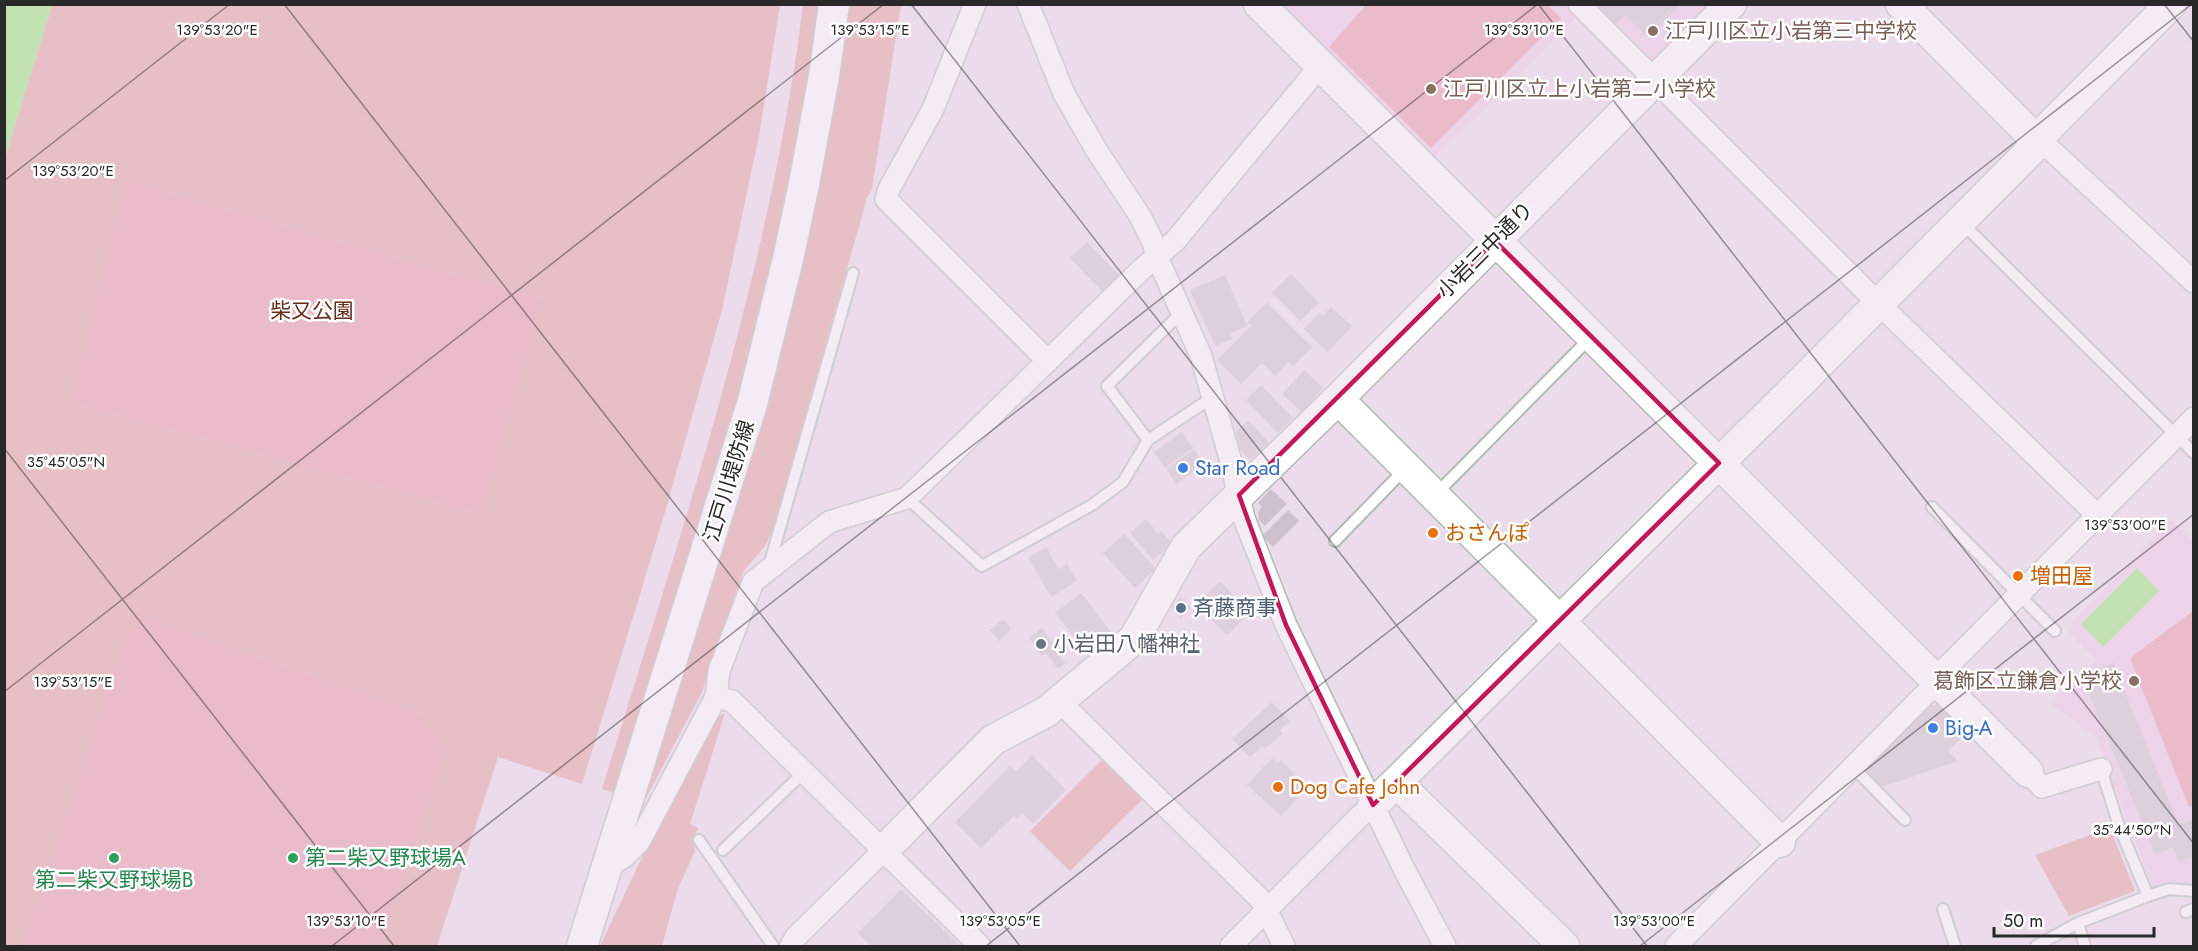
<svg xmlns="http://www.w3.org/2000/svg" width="2198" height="951" viewBox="0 0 2198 951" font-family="Jost,'Noto Sans JP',sans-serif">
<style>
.education{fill:#edcbe8}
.green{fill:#e1a199}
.pitch{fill:#e8959f}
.water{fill:#93eb70}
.building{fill:#cec0cd}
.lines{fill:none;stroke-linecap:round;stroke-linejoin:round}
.lane-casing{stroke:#afbdb3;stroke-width:14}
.street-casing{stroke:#afbdb3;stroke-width:24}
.secondary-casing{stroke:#afbdb3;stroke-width:33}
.lane{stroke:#fff;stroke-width:10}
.street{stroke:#fff;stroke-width:21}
.secondary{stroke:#fff;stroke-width:30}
.marked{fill:none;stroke:#c2185b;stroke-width:4.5;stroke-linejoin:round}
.ticks{fill:none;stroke:#292929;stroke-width:1.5;stroke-opacity:0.45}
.education-dot{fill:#8d6e63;stroke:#fff;stroke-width:2}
.shop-dot{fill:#3f7fe0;stroke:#fff;stroke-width:2}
.food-dot{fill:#e8710a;stroke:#fff;stroke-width:2}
.service-dot{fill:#5c6f8a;stroke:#fff;stroke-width:2}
.worship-dot{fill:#6b7280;stroke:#fff;stroke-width:2}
.leisure-dot{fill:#2e9e5b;stroke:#fff;stroke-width:2}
.labels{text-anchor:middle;stroke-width:5;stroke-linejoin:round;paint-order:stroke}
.education-label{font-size:21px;fill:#785e54;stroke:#fff;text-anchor:start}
.street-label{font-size:21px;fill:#292929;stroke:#fff}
.park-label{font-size:21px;fill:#642d1b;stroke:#fff}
.shop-label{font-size:21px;fill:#366cbe;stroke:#fff;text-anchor:start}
.food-label{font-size:21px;fill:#c56008;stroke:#fff;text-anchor:start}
.service-label{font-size:21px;fill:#4e5e75;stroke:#fff;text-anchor:start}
.worship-label{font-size:21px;fill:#5b616d;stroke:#fff;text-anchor:start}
.leisure-label{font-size:21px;fill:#27864d;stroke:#fff;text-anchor:start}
.ticks-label{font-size:15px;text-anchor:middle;fill:#292929;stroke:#fff;stroke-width:5;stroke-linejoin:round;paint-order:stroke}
</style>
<rect width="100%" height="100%" fill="#ebdbeb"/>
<path class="education" d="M 1563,4 L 1576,17 L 1431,161 L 1275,5 Z
M 1594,5 L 1712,5 L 1658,58 L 1650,60 Z
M 2171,520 L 2193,541 L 2193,883 L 2171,881 L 2152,886 L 2096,737 L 2050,703 L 2097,660 L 2067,629 Z"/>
<path class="green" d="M 52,5 L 780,5 L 759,136 L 722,310 L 666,509 L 582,784 L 498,757 L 437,946 L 5,946 L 5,158 Z
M 803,5 L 821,5 L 779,240 L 755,335 L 730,427 L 618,794 L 602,789 C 681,531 770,274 803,5 Z
M 847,5 L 901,5 L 872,189 L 867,198 L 773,530 L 765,546 L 743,572 L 702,692 L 644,802 L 642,800 Z
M 725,713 L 690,824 L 698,828 L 693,841 L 695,851 L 677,891 L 662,946 L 600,946 L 645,851 L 715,719 Z
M 1102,760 L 1142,800 L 1070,871 L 1030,831 Z
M 2110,828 L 2135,891 L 2069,916 L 2035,855 Z"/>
<path class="pitch" d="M 1366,5 L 1547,5 L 1561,18 L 1431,148 L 1329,47 Z
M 126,181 L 542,300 L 482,514 L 71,402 Z
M 2193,611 L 2194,805 L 2189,807 L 2130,658 Z
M 142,617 L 413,711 L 447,748 L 380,946 L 21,946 L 83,769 L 121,646 Z"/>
<path class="water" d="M 5,4 L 52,5 L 5,158 L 4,5 Z
M 2137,568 L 2159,591 L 2103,647 L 2081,624 Z"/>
<path class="building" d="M 1597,4 L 1681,4 L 1648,37 L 1625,15 L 1616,24 Z
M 1087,242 L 1119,275 L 1102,291 L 1070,258 Z
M 1291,274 L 1319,303 L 1300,321 L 1272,293 Z
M 1225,275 L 1247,326 L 1230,334 L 1232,339 L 1215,346 L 1190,290 Z
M 1267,302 L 1312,347 L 1293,366 L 1288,362 L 1275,376 L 1262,363 L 1241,384 L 1217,360 L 1251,326 L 1247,323 Z
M 1331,307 L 1352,326 L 1328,352 L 1304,329 L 1320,312 L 1323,315 Z
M 1304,370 L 1323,388 L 1302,412 L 1282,394 Z
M 1261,385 L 1293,418 L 1278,433 L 1246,400 Z
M 1248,420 L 1269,443 L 1250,460 L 1240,449 L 1236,432 Z
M 1182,432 L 1193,448 L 1165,468 L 1154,452 Z
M 1194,449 L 1204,464 L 1176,484 L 1166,469 Z
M 1271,489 L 1287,504 L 1265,526 L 1259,520 L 1258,512 L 1262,507 L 1258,503 Z
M 1288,510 L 1299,521 L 1273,547 L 1262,536 Z
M 1146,519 L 1158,534 L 1161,531 L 1172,544 L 1153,560 L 1130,533 Z
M 1124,534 L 1156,569 L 1135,588 L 1103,553 Z
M 1046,547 L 1059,569 L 1067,564 L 1077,581 L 1051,597 L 1028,558 Z
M 1220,581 L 1250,613 L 1227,635 L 1196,604 Z
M 1081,593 L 1114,636 L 1088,656 L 1055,613 Z
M 1181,597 L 1191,608 L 1181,618 L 1171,607 Z
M 1003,619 L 1012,629 L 999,641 L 990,630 Z
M 1042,628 L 1055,646 L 1053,647 L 1065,663 L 1058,669 L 1046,653 L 1042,656 L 1029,638 Z
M 2113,663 L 2179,825 L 2194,819 L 2194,856 L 2179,862 L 2173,847 L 2155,854 L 2082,676 Z
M 1272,702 L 1290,721 L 1280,730 L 1283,734 L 1264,749 L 1262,746 L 1250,757 L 1232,739 Z
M 1929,705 L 1941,705 L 1967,732 L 1948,751 L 1958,761 L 1882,787 L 1864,768 Z
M 1032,755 L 1066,790 L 1033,824 L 1022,813 L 1017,818 L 1014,816 L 981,848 L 955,822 L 1010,766 L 1016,772 Z
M 1272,758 L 1278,763 L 1280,760 L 1295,774 L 1292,777 L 1306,789 L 1281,816 L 1247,785 Z
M 901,889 L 960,946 L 871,946 L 858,933 Z"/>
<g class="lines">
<defs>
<path id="lane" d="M 1961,222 L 2194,453
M 1148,440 L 1107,386 L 1182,312
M 1435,495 L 1590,338
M 907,498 L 982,566 L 1092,505 L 1123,482 L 1148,440 L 1213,397
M 1932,507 L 2055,631
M 1335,541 L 1406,468
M 769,566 L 853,273
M 1853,767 L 1905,820
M 2101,769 L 2119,826 L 2148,896 L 2169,889 L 2194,891
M 699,840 L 773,946
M 723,850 L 804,772
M 1943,909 L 1955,946
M 2186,912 L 2194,909
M 2078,923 L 2085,946
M 2036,946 L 2078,923 L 2148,896"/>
<path id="street" d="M 975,4 L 933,109 L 889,189 L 886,199 L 1048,361
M 1028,4 L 1064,94 L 1097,151 L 1140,216 L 1153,242 L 1157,257 L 1201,356 L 1230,458 L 1244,518 L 1286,625 L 1404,869 L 1445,946
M 1579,4 L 1880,305 L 2097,515
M 2038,138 L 2194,282
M 1935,679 L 2194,418
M 716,697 L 719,671 L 753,582 L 829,522 L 907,498 L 1143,268 L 1175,241 L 1320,66
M 1059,701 L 1262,901 L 1284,946
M 2028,772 L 2042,787 L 2101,769
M 607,867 L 624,857 L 639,842 L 716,697 L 732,701 L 980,946
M 791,946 L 795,938 L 883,851
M 1231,946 L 1360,816 L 1373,805
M 1676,946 L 1938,681"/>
<path id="secondary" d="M 1259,4 L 2028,772
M 1901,4 L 2036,140
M 1338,399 L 1780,842
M 1397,783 L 1564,946
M 1373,805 L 1804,379 L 2039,142 L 2036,140 L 2171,4
M 883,851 L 993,740 L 1046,712 L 1134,639 L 1186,547 L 1338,399 L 1731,4
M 582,946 L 752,404 L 788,259 L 804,184 L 824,76 L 834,4"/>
</defs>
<use href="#lane" class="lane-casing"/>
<use href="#street" class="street-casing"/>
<use href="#secondary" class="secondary-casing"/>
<use href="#lane" class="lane"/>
<use href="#street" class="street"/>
<use href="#secondary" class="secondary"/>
</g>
<path d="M0 0H2198V951H0ZM 1495,241 L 1719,463 L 1373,805 L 1286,625 L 1239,495 Z" fill="#ebdbeb" fill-opacity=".55" fill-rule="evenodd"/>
<path class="marked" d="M 1495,241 L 1719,463 L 1373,805 L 1286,625 L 1239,495 Z"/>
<path class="ticks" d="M 284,4 L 1020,946M 911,4 L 1647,946M 1538,4 L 2194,844M 2164,4 L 2194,42M 4,181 L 230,4M 4,448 L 394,946M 4,692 L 884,4M 332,946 L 1538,4M 986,946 L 2192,4M 1640,946 L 2194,514"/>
<g class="education-dot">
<circle cx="1653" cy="31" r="6"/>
<circle cx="1431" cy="89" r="6"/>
<circle cx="2134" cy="681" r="6"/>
</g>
<g class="shop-dot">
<circle cx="1183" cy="468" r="6"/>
<circle cx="1933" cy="728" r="6"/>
</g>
<g class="food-dot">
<circle cx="1433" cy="533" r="6"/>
<circle cx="2018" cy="576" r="6"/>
<circle cx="1278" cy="787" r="6"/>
</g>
<circle class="service-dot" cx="1181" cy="608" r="6"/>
<circle class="worship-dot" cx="1041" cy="644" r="6"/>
<g class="leisure-dot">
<circle cx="114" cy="858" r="6"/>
<circle cx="293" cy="858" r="6"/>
</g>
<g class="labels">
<g class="education-label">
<text x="1665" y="38">江戸川区立小岩第三中学校</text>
<text x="1443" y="96">江戸川区立上小岩第二小学校</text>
<text x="2122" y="688" text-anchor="end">葛飾区立鎌倉小学校</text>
</g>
<g class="street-label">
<text transform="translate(1485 250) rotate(-45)" y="7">小岩三中通り</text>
<text transform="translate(729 481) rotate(-73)" y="7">江戸川堤防線</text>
</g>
<g class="park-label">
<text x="312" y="318">柴又公園</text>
</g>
<g class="shop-label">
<text x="1195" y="475">Star Road</text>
<text x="1945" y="735">Big-A</text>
</g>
<g class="food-label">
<text x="1445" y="540">おさんぽ</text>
<text x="2030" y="583">増田屋</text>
<text x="1290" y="794">Dog Cafe John</text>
</g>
<g class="service-label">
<text x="1193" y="615">斉藤商事</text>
</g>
<g class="worship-label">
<text x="1053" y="651">小岩田八幡神社</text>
</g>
<g class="leisure-label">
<text x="305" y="865">第二柴又野球場A</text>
<text x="114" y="887" text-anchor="middle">第二柴又野球場B</text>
</g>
</g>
<g class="ticks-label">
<text x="217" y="35">139°53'20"E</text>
<text x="1524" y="35">139°53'10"E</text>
<text x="870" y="35">139°53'15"E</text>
<text x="73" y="176">139°53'20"E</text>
<text x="66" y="467">35°45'05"N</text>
<text x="2125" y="530">139°53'00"E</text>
<text x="73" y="687">139°53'15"E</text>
<text x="2132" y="835">35°44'50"N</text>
<text x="346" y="926">139°53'10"E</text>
<text x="1000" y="926">139°53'05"E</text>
<text x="1654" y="926">139°53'00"E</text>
</g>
<rect width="2198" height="951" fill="none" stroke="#292929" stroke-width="12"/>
<path d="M1994 927v9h160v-9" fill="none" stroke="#292929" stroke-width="3"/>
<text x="2003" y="927" font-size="18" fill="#292929" stroke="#ffffff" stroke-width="4.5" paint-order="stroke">50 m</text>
</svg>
